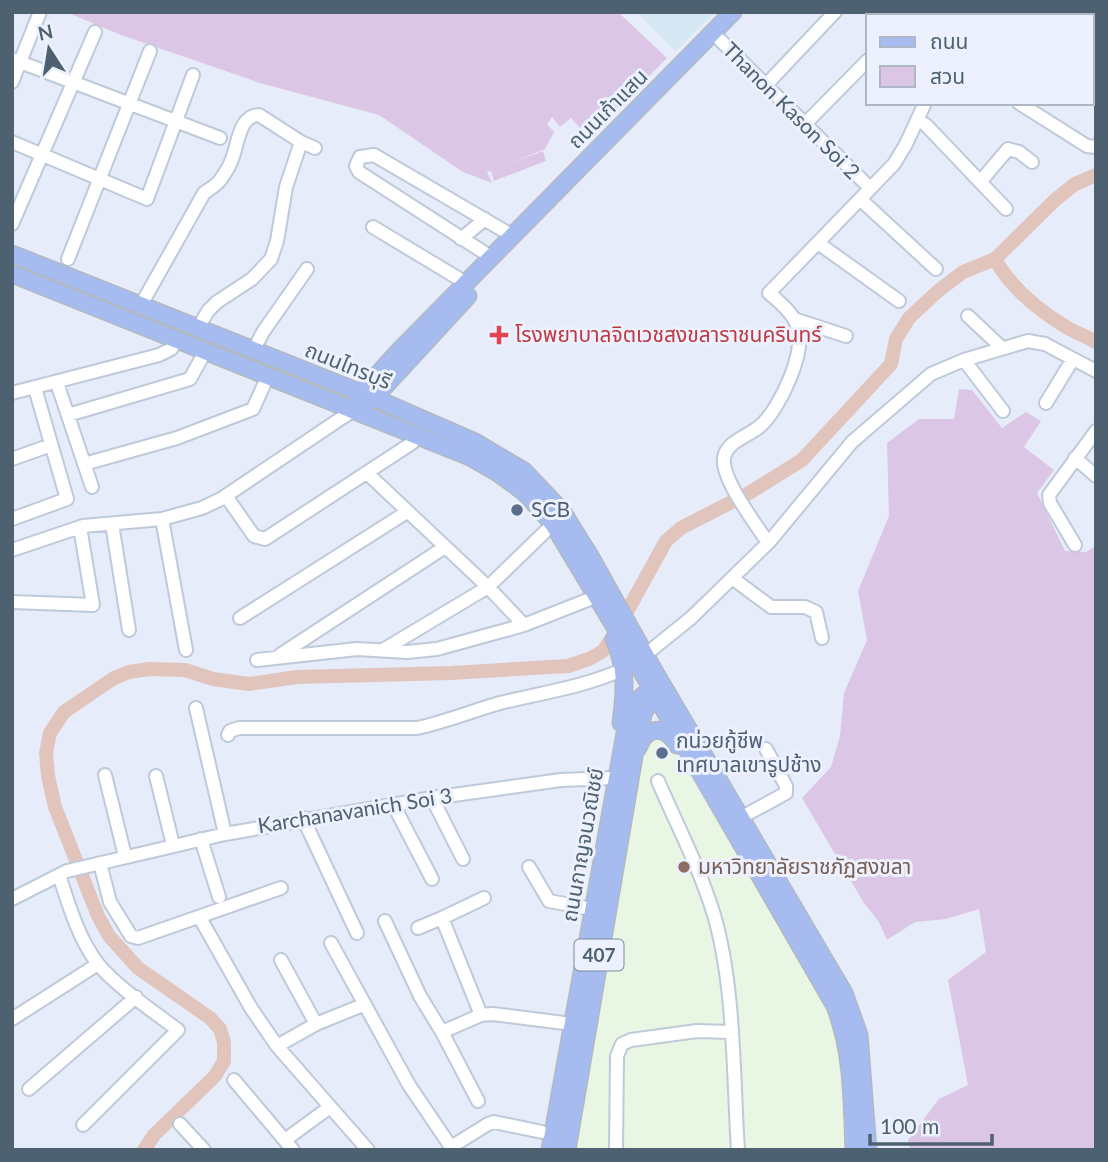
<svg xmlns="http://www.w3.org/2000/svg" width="1108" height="1162" viewBox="0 0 1108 1162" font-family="Lato,'Noto Sans Thai',sans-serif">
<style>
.commercial{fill:#d5e8f4}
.education{fill:#e9f6e3}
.green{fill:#dcc6e6}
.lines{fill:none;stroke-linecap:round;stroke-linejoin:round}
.river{stroke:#e1c5bd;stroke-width:14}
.minor-casing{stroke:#becad9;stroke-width:16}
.major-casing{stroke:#b1b9c0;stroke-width:19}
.minor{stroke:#fff;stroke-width:12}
.major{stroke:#a6bcf1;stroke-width:16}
.health-dot{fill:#e0444e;stroke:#ecf1fd;stroke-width:2.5}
.service-dot{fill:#5c6f8a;stroke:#ecf1fd;stroke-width:2.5}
.education-dot{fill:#8d6e63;stroke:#ecf1fd;stroke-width:2.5}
.labels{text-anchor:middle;stroke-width:6;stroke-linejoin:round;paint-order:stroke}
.shield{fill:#ecf1fd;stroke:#7d8c9a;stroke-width:2}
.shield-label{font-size:19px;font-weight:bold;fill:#4e6170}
.street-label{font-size:21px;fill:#4e6170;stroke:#ecf1fd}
.health-label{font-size:21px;fill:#be3a42;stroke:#ecf1fd;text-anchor:start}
.service-label{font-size:21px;fill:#4e5e75;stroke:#ecf1fd;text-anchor:start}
.education-label{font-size:21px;fill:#785e54;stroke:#ecf1fd;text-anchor:start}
</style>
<rect width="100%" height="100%" fill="#e6ecfa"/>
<path class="commercial" d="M 636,12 L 714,12 L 676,51 Z"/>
<path class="education" d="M 658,739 L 667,740 L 684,767 L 804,967 L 834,1026 L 837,1039 L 845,1150 L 576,1150 L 642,755 L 649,742 Z"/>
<path class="green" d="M 66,12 L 618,12 L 667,58 L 593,133 L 580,138 L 579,127 L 571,118 L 560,127 L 552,117 L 547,124 L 554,132 L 545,149 L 502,166 L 543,151 L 546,161 L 494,181 L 491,171 L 487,172 L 492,183 L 463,172 L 379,115 L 260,83 L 121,35 Z
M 959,389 L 972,390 L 1002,428 L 1026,412 L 1041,421 L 1024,447 L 1054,470 L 1037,493 L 1065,551 L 1086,552 L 1096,546 L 1096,1150 L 910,1150 L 908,1140 L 939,1099 L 968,1085 L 948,980 L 986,952 L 979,909 L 946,919 L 915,922 L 887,940 L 879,922 L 864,903 L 802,798 L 831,767 L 840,736 L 844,693 L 867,640 L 858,591 L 889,516 L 887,443 L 919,419 L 954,419 Z"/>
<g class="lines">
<path class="river" d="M 1012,12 L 1015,16
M 1092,70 L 1096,71
M 995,259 C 1011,288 1038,310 1066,327 C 1076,333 1086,336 1096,342
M 144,1150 L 154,1135 L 215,1076 L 224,1061 L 224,1042 L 220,1029 L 210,1018 L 138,968 L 109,936 L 98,916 L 55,807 L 48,776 L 46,753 L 50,733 L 64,712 L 114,678 L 129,672 L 149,669 L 185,670 L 213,679 L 249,684 L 297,677 L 451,673 L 568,666 L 589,659 L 603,651 L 614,635 L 666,541 L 681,528 L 749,493 L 802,460 L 891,364 L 896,339 L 909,318 L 938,291 L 963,272 L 995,259 L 1055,200 L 1075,184 L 1096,175"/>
<defs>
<path id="minor" d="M 912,16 L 916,12
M 959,16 L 959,14
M 713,33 L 870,188
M 12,59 L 220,138
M 12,82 L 40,12
M 766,85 L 835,12
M 1019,103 L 1087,146 L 1096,147
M 918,120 L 926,125 L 1006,209
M 805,124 L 868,60
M 12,142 L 147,199 L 193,75
M 301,142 L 315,148
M 980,182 L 1008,149 L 1019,152 L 1032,162
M 860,199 L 936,269
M 12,224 L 95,32
M 373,227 L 466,283
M 461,239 L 485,219
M 818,243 L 899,301
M 491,257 L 359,172 L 356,166 L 360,157 L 374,155 L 513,236
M 68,259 L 150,51
M 141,305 L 204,193 C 210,189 217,185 221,179 C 225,173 230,166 232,159 C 238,145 239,115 259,115 L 301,142 L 286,187 L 277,241 L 271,259 L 252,279 L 217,302 L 208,311 L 198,328
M 968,316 L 1001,347
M 794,319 L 846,336
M 253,351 L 263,332 L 307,269
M 964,360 L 1003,411
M 57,383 L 92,487
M 12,393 L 159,355 L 171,349 L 178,340
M 1046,403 L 1073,359
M 68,415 L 190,379 L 206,350
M 1075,458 L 1096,476
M 12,459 L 51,445
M 84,464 L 177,438 L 253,409 L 268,376
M 367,473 L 488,587 L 524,625
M 226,496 L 254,536 L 265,539 L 412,443 L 419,436
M 12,519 L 67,499 L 35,388
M 162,519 L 186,650
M 112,524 L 129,630
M 768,543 C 756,524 721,479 724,458 C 726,442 748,436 759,427 C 779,411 808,349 797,325 C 792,312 779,302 769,293 L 894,164 L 906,144 L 925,103
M 1075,545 L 1050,503 L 1049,495 L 1096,431
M 12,550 L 83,526 L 162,519 L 202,508 L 221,499 L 352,411
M 732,578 L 771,607 L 805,607 L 816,612 L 822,638
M 12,602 L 93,605 L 80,527
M 240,618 L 407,512
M 383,650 L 488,587 L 553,524
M 280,655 L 445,547
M 645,655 L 691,618 L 770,541 L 852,442 L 931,374 L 964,360 L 1028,341 L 1045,344 L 1096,371
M 257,660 L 357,649 L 407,652 L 437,649 L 524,625 L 595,597
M 196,708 L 225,834
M 228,735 L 230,731 L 239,728 L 417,728 C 445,722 472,711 500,703 C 544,692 581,688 624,669
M 105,775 L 125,856
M 156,776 L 173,845
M 658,781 C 677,825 700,869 714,915 C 735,987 733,1075 738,1150
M 432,798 L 463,859
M 393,804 L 432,879
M 742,817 L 786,793 L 786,786 L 766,749
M 303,818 L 357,933
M 201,839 L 219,897
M 100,863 L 110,902 L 131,936 L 138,938 L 281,888
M 529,867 L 549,901 L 592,909
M 59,875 C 69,905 78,938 98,964 C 116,986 154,1012 178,1030 L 83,1125
M 12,899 L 67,871 L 225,834 L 432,798 L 561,780 L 613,778
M 200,918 L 251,1008 L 277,1046 L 368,1150
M 385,921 L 420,996 L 442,1032 L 478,1101
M 418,928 L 442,918
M 331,943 L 409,1085 L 453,1150
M 281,960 L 316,1024
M 481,1015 L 442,918 L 484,898
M 12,1019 L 98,964
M 442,1032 L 481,1015 L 493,1014 L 572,1024
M 277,1046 L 316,1024 L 363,1005
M 234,1080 L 293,1150
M 29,1089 L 136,997
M 180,1124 L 204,1150
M 285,1140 L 330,1107
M 451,1147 L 488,1124 L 494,1122 L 542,1132
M 616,1150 L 617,1056 L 622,1044 L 631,1040 L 697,1031 L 731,1032"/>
<path id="major" d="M 12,254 L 374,398 L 475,442 L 524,471 L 562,511 L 590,556 L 653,669 L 844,993 L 859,1035 L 868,1150
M 12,274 L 470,457 L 498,473 L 524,492 L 553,524 L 651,687 L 835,1006 C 853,1053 852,1100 854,1150
M 356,402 L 360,394 L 399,351 L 733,12
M 365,403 L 374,398 L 468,296
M 614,639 C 627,668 625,693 621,723
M 638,748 C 647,725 665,725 677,745
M 550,1150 L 626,728 L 638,700 L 654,686
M 567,1150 L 638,733 L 644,712 L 658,688"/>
</defs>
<use href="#minor" class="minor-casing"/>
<use href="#major" class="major-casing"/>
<use href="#minor" class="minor"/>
<use href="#major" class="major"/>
</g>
<path class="health-dot" d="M495.5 324.5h7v7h7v7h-7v7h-7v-7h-7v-7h7z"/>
<g class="service-dot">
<circle cx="517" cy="510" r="7"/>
<circle cx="662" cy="753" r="7"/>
</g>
<circle class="education-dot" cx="684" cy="867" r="7"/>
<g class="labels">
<rect class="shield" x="574.5" y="939.5" width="49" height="31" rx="5"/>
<g class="shield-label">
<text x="599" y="962">407</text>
</g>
<g class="street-label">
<text transform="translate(608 109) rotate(-45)" y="7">ถนนเก้าแสน</text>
<text transform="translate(791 111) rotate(45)" y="7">Thanon Kason Soi 2</text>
<text transform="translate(348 366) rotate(22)" y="7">ถนนไทรบุรี</text>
<text transform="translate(355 811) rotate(-9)" y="7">Karchanavanich Soi 3</text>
<text transform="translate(583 845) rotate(-80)" y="7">ถนนกาญจนวณิชย์</text>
</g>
<g class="health-label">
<text x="515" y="342">โรงพยาบาลจิตเวชสงขลาราชนครินทร์</text>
</g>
<g class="service-label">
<text x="531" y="517">SCB</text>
<text x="676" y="748">กน่วยกู้ชีพ<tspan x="676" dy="24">เทศบาลเขารูปช้าง</tspan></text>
</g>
<g class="education-label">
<text x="698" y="874">มหาวิทยาลัยราชภัฏสงขลา</text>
</g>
</g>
<rect width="1108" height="1162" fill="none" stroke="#4e6170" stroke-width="28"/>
<rect x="866" y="14" width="228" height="91" fill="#ecf1fd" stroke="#adb7c5" stroke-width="2"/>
<rect x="880" y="37" width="35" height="10" fill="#a6bcf1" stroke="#adb7c5" stroke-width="2"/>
<text x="930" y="49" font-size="21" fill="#4e6170">ถนน</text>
<rect x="880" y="66" width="35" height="21" fill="#dcc6e6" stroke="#adb7c5" stroke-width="2"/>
<text x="930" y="84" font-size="21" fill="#4e6170">สวน</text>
<g transform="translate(49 49) rotate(348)" stroke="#ecf1fd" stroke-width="5" paint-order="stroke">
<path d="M0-5L12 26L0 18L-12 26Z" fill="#4e6170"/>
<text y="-10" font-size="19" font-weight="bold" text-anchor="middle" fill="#4e6170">N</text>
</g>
<path d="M870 1134v10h122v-10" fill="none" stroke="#4e6170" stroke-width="3.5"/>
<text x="880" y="1134" font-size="21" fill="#4e6170" stroke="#ecf1fd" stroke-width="5" paint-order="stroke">100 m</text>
</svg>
